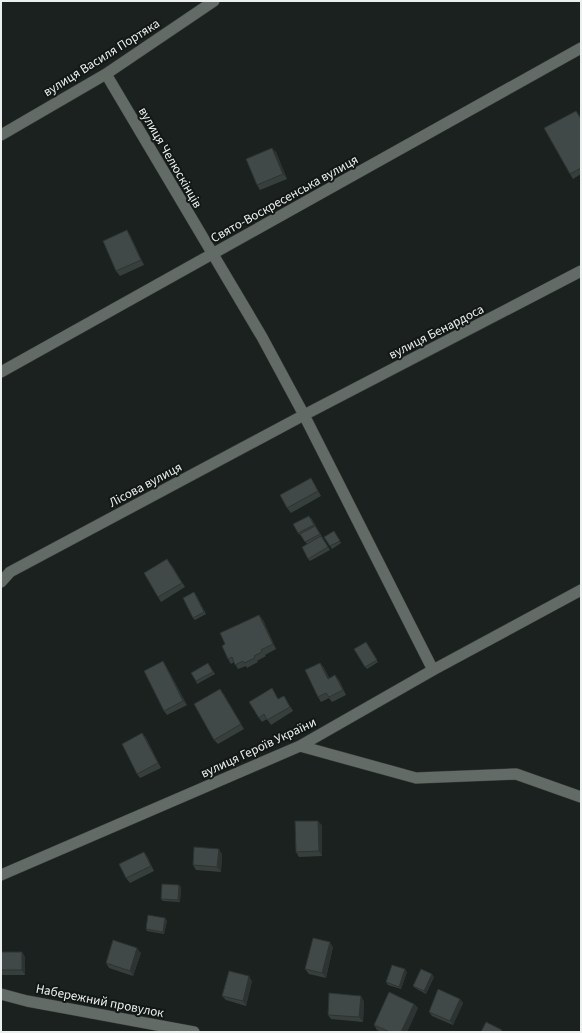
<svg xmlns="http://www.w3.org/2000/svg" width="582" height="1033" viewBox="0 0 582 1033" font-family="'Source Sans 3',sans-serif">
<style>
.lines{fill:none;stroke-linecap:round;stroke-linejoin:round}
.minor-casing{stroke:#383d3a;stroke-width:12}
.tertiary-casing{stroke:#383d3a;stroke-width:12}
.minor{stroke:#636b67;stroke-width:11}
.tertiary{stroke:#636b67;stroke-width:11}
.wall{fill:#373f3d}
.shaded-wall{fill:#2d3332}
.building{fill:#404947;stroke:#2d3332}
.labels{text-anchor:middle;stroke-width:4;stroke-linejoin:round;paint-order:stroke}
.street-label{font-size:13px;fill:#ebefed;stroke:#121815}
</style>
<rect width="100%" height="100%" fill="#1b211e"/>
<g class="lines">
<defs>
<path id="minor" d="M 106,74 L 262,337 L 304,415 L 433,670
M 1,135 L 106,74 L 214,1
M 1,582 L 10,572 L 304,415 L 581,271
M 300,746 L 416,778 L 516,774 L 581,797
M 1,875 L 300,746 L 433,670 L 581,590
M 1,994 L 27,1001 L 194,1032"/>
<path id="tertiary" d="M 1,372 L 581,48"/>
</defs>
<use href="#minor" class="minor-casing"/>
<use href="#tertiary" class="tertiary-casing"/>
<use href="#minor" class="minor"/>
<use href="#tertiary" class="tertiary"/>
</g>
<path class="wall" d="M 576,111 L 581,118 L 581,174 L 573,179 L 570,174 Z
M 276,152 L 287,179 L 260,190 L 257,185 Z
M 130,235 L 144,265 L 120,276 L 116,271 Z
M 311,478 L 321,496 L 291,513 L 287,508 Z
M 311,518 L 330,550 L 310,561 L 308,559 L 307,544 L 301,535 L 300,535 L 298,533 Z
M 336,534 L 341,543 L 332,549 L 324,537 Z
M 171,564 L 185,587 L 161,602 L 158,597 Z
M 196,595 L 206,614 L 195,620 L 193,618 Z
M 259,615 L 263,620 L 276,649 L 265,655 L 266,656 L 257,661 L 258,662 L 247,668 L 246,666 L 238,669 L 234,662 L 231,664 L 228,659 L 225,644 Z
M 366,642 L 378,662 L 367,669 L 354,649 Z
M 320,663 L 324,668 L 329,678 L 339,680 L 346,695 L 332,702 L 329,698 L 321,702 L 318,697 Z
M 166,666 L 187,705 L 167,715 L 164,711 Z
M 210,666 L 215,674 L 197,684 L 196,681 Z
M 272,688 L 278,699 L 284,696 L 293,711 L 271,725 L 267,719 L 262,722 L 259,718 Z
M 220,689 L 244,729 L 218,744 L 214,740 Z
M 142,733 L 146,738 L 161,768 L 140,778 L 137,774 Z
M 322,825 L 322,856 L 299,857 L 296,852 Z
M 222,854 L 221,872 L 196,870 L 193,865 Z
M 147,856 L 154,871 L 130,883 L 126,878 Z
M 181,887 L 180,902 L 163,901 L 161,899 Z
M 165,918 L 167,921 L 164,934 L 147,931 L 146,929 Z
M 333,947 L 326,978 L 309,974 L 305,969 Z
M 1,952 L 22,952 L 25,957 L 25,975 L 1,975 Z
M 141,953 L 133,976 L 109,968 L 106,963 Z
M 407,972 L 401,989 L 388,985 L 386,982 Z
M 434,977 L 426,994 L 415,988 L 413,986 Z
M 252,981 L 246,1006 L 226,1000 L 222,996 Z
M 460,999 L 463,1003 L 453,1025 L 432,1016 L 429,1012 Z
M 364,1001 L 363,1022 L 331,1019 L 328,1015 Z
M 414,1004 L 418,1008 L 407,1032 L 382,1032 L 377,1030 L 374,1025 Z"/>
<path class="shaded-wall" d="M 272,148 L 276,152 L 287,179 L 283,174 Z
M 127,230 L 130,235 L 144,265 L 141,260 Z
M 259,615 L 263,620 L 276,649 L 273,644 Z
M 163,661 L 166,666 L 187,705 L 183,701 Z
M 320,663 L 324,668 L 332,683 L 328,679 Z
M 335,675 L 339,680 L 346,695 L 343,690 Z
M 220,689 L 224,694 L 244,729 Z
M 142,733 L 146,738 L 161,768 L 158,763 Z
M 318,821 L 322,825 L 322,856 L 319,851 Z
M 219,849 L 222,854 L 221,872 L 217,867 Z
M 144,852 L 147,856 L 154,871 L 151,866 Z
M 179,885 L 181,887 L 180,902 L 178,900 Z
M 165,918 L 167,921 L 164,934 L 163,932 Z
M 330,942 L 333,947 L 326,978 L 322,973 Z
M 137,948 L 141,953 L 133,976 L 130,971 Z
M 22,952 L 25,957 L 25,975 L 22,970 Z
M 405,969 L 407,972 L 401,989 L 399,987 Z
M 432,974 L 434,977 L 426,994 L 424,991 Z
M 249,976 L 252,981 L 246,1006 L 243,1001 Z
M 361,996 L 364,1001 L 363,1022 L 359,1017 Z
M 460,999 L 463,1003 L 453,1025 L 450,1021 Z
M 414,1004 L 418,1008 L 407,1032 L 401,1032 Z"/>
<path class="building" d="M 576,111 L 581,119 L 581,168 L 570,174 L 544,128 Z
M 272,148 L 283,174 L 257,185 L 246,159 Z
M 127,230 L 141,260 L 116,271 L 103,241 Z
M 311,478 L 318,491 L 287,508 L 280,495 Z
M 309,516 L 314,525 L 298,533 L 293,524 Z
M 315,526 L 320,534 L 305,542 L 300,534 Z
M 334,531 L 340,541 L 330,546 L 324,537 Z
M 321,536 L 328,547 L 308,559 L 302,547 Z
M 167,559 L 182,583 L 158,597 L 144,573 Z
M 194,592 L 204,612 L 193,618 L 183,598 Z
M 259,615 L 273,644 L 261,650 L 262,652 L 254,656 L 255,658 L 244,663 L 243,661 L 235,665 L 232,657 L 228,659 L 222,646 L 225,644 L 220,633 Z
M 366,642 L 377,660 L 365,667 L 354,649 Z
M 163,661 L 183,701 L 164,711 L 144,671 Z
M 208,663 L 213,672 L 196,681 L 191,673 Z
M 320,663 L 328,679 L 335,675 L 343,690 L 329,697 L 326,693 L 318,697 L 305,670 Z
M 272,688 L 278,699 L 284,696 L 290,707 L 267,720 L 264,714 L 259,718 L 249,702 Z
M 220,689 L 241,724 L 214,740 L 194,704 Z
M 142,733 L 158,763 L 137,774 L 122,744 Z
M 295,821 L 318,821 L 319,851 L 296,852 Z
M 194,847 L 219,849 L 217,867 L 193,865 Z
M 144,852 L 151,866 L 126,878 L 119,864 Z
M 162,884 L 179,885 L 178,900 L 161,899 Z
M 148,915 L 165,918 L 163,932 L 146,929 Z
M 313,938 L 330,942 L 322,973 L 305,969 Z
M 113,940 L 137,948 L 130,971 L 106,963 Z
M 1,952 L 22,952 L 22,970 L 1,970 Z
M 392,965 L 405,969 L 399,987 L 386,982 Z
M 421,969 L 432,974 L 424,991 L 413,986 Z
M 229,971 L 249,976 L 243,1001 L 222,996 Z
M 438,989 L 460,999 L 450,1021 L 429,1012 Z
M 389,992 L 414,1004 L 401,1032 L 390,1032 L 374,1025 Z
M 329,993 L 361,996 L 359,1017 L 328,1015 Z
M 486,1022 L 502,1030 L 501,1032 L 481,1032 Z"/>
<g class="labels">
<g class="street-label">
<text transform="translate(101 57) rotate(-32)" y="5">вулиця Василя Портяка</text>
<text transform="translate(171 157) rotate(60)" y="5">вулиця Челюскінців</text>
<text transform="translate(284 198) rotate(-29)" y="5">Свято-Воскресенська вулиця</text>
<text transform="translate(436 331) rotate(-27)" y="5">вулиця Бенардоса</text>
<text transform="translate(145 484) rotate(-28)" y="5">Лісова вулиця</text>
<text transform="translate(258 747) rotate(-25)" y="5">вулиця Героїв України</text>
<text transform="translate(100 1000) rotate(11)" y="5">Набережний провулок</text>
</g>
</g>
<rect width="582" height="1033" fill="none" stroke="#ebefed" stroke-width="4"/>
</svg>
